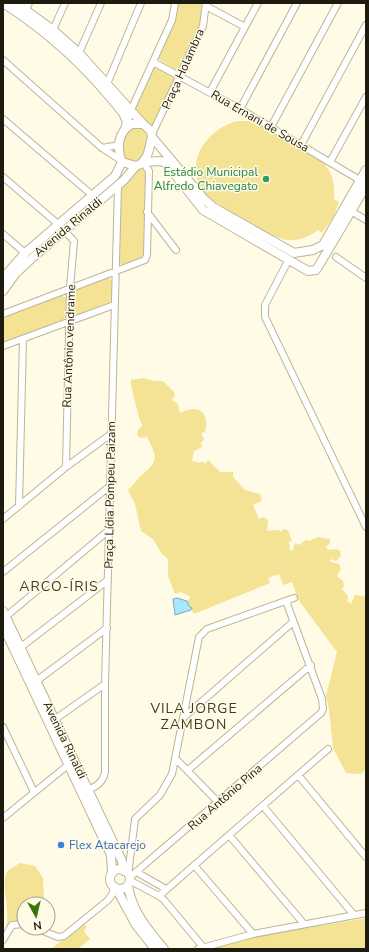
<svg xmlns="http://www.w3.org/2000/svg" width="369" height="952" viewBox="0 0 369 952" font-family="'Nunito Sans',sans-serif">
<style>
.green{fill:#f4e395}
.water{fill:#a8e8fe;stroke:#7eaab6}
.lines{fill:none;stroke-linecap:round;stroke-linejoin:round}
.minor-casing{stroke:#bcb597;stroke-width:8}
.major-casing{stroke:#bcb597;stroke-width:10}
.minor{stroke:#fff;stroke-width:6}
.major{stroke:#fff;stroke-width:8}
.leisure-dot{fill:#2e9e5b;stroke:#fffbe7;stroke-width:1.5}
.shop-dot{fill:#3f7fe0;stroke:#fffbe7;stroke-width:1.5}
.labels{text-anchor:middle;stroke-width:3;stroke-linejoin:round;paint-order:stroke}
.street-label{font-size:12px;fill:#1d1a0f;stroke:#fffbe7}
.leisure-label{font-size:12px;fill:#27864d;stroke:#fffbe7;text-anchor:end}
.shop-label{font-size:12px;fill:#366cbe;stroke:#fffbe7;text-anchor:start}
.quarter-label{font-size:14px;letter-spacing:1px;fill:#413b20;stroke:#fffbe7}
</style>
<rect width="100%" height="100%" fill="#fffbe7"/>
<path class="green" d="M 177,3 L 202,3 L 200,24 L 182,66 L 176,70 L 158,59 L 176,17 Z
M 154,68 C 161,67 173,74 175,81 L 155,126 L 151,128 L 135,111 L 135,109 Z
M 237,121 L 248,121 L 258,124 L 319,159 C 333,171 335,182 334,200 L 339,201 L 334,216 L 322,233 L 318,230 C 309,237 299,241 287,240 C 272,238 211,203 203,191 C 183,161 208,129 237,121 Z
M 130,126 L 140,126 L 147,131 L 148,136 L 144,157 L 137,163 L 124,159 C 121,148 122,135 130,126 Z
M 139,168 L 146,169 L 144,253 L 141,258 L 121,265 L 118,260 L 122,185 Z
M 108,277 L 112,281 L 112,299 L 110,302 L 79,314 L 73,314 L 74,291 Z
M 61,295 L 67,298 L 66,315 L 63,321 L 3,344 L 3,317 Z
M 143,378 L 154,381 L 163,381 L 174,392 L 175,395 L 172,400 L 178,404 L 180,413 C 198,403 210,412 205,432 L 201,433 L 204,439 L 201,443 L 202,447 L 194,451 L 192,461 L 199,463 L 203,461 L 205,464 L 208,460 L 220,472 L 233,472 L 233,477 L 245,490 L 260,494 L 262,501 L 253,505 L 259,519 L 264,517 L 268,520 L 267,531 L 279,530 L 281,532 L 283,529 L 288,530 L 292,541 L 289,542 L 290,551 L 293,550 L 295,543 L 299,545 L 306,540 L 309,541 L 318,537 L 330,539 L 330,543 L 326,547 L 328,550 L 336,549 L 340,551 L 341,556 L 336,561 L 331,559 L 330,562 L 339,564 L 341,569 L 337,576 L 343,581 L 344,586 L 342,589 L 348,596 L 347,601 L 351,604 L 355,595 L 365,596 L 366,769 L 361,774 L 346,773 L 333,748 L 329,709 L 326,696 L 337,652 L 294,594 L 296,593 L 292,582 L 283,585 L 279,574 L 268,578 L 270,583 L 194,614 L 187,601 L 191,597 L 181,592 L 175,594 L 168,576 L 168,559 L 162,554 L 153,539 L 141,531 L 135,504 L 128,490 C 133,485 138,478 144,473 C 160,459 156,456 147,437 L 140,438 L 137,435 L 138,430 L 143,425 L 140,421 L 131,386 L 131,380 Z
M 20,863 L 35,866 L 43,878 L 44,901 L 43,904 L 24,904 L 24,926 L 6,926 C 11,911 0,883 7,872 C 9,868 16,866 20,863 Z
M 366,918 L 366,949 L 212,949 L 254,937 Z
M 84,923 L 87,927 L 84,931 L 90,939 L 78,949 L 51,949 Z"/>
<path class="water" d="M 177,598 L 187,601 L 189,606 L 192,608 L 191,610 L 175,615 L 173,599 Z"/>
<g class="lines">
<defs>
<path id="minor" d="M 206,6 L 245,27
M 24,14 L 29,3
M 53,30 L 65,3
M 79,53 L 101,3
M 3,60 L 102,148 L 122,161
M 153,62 L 240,109 L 363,182
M 107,84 L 141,3
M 210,92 L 258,3
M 240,109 L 297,3
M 3,119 L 92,195
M 127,124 L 131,110 L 172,20 L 175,3
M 271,127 L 338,3
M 152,134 L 203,26 L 206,3
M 301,145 L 366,25
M 102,148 L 119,145
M 330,162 L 366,97
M 3,177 L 58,224 L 74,241 L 70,288 L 66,467
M 351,211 L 366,220
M 147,212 L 176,250
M 3,234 L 25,253
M 336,257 L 366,278
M 288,261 L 265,305 L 265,317 L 366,527
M 3,314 L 145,260 L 147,255 L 149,171 L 143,162
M 3,346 L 114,305
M 19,506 L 23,339
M 3,519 L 66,467 L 111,434
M 3,572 L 110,486
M 3,619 L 109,530
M 21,647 L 108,580
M 35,682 L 107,628
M 183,718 L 293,622
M 54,720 L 105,684
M 3,727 L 34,792
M 328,749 L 298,775 L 366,857
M 175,758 L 219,803
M 188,770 L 311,665
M 85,790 C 95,788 103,783 105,772 L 105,684 L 118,185
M 263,806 L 354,915
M 3,818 L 68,765
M 229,835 L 304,924
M 194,865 L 253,934
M 138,873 L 166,889
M 128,875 L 135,819 L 160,795 L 172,774 L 199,637 L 207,629 L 294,598
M 129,878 L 321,713 L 323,709 L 322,699 L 286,601
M 129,880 L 159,896
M 36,928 L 58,937 L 64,936 L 107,901 L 112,895 L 114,887
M 3,940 L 12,925 L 24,924
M 203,947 L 164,900 L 159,896 L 298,775
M 198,949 L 253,934 L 366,913"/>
<path id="major" d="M 3,3 C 49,32 90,71 123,113 L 127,122 L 125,129
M 16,3 L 53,30 L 79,53 L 143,124
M 152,137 C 149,147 149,162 136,166 L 122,162 C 116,148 118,131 132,124 L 143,124 L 151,131 L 152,137 L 204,199 L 213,207 L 294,253 L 313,250 L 323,245 L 366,170
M 143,162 L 161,161 L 166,163 L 203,210 L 308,271 L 316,270 L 318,267 L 366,186
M 3,278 L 25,253 L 115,176 L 122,162
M 3,291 L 16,273 L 31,259 L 123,181 L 136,166
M 3,611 L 122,861 L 124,871
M 3,626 L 111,855 L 112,873
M110 879a10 10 0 1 1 20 0a10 10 0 1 1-20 0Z
M 128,885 C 131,910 148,930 164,949
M 116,888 L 136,925 L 155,949"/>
</defs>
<use href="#minor" class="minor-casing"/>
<use href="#major" class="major-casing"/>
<use href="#minor" class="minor"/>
<use href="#major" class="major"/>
</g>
<circle class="leisure-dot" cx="266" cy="179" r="4"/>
<circle class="shop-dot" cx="61" cy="845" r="4"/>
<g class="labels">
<g class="street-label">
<text transform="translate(183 69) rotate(-66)" y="4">Praça Holambra</text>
<text transform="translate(260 121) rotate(30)" y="4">Rua Ernani de Sousa</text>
<text transform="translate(68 227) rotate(-40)" y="4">Avenida Rinaldi</text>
<text transform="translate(69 346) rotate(-88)" y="4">Rua Antônio vendrame</text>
<text transform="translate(110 495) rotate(-89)" y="4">Praça Lídia Pompeu Paizam</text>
<text transform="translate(65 740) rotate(64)" y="4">Avenida Rinaldi</text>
<text transform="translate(225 797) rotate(-41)" y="4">Rua Antônio Pina</text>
</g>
<g class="leisure-label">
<text x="258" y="176">Estádio Municipal<tspan x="258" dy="14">Alfredo Chiavegato</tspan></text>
</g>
<g class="shop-label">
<text x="69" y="849">Flex Atacarejo</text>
</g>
<g class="quarter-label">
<text x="59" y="591">ARCO-ÍRIS</text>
<text x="194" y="713">VILA JORGE<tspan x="194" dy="16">ZAMBON</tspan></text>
</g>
</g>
<rect width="369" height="952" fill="none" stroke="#1d1a0f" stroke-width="8"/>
<g transform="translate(36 916) rotate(172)"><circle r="19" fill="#fffbe7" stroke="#a5a191"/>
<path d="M0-3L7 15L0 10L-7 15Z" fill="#397409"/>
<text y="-6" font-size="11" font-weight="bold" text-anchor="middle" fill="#1d1a0f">N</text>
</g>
</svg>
